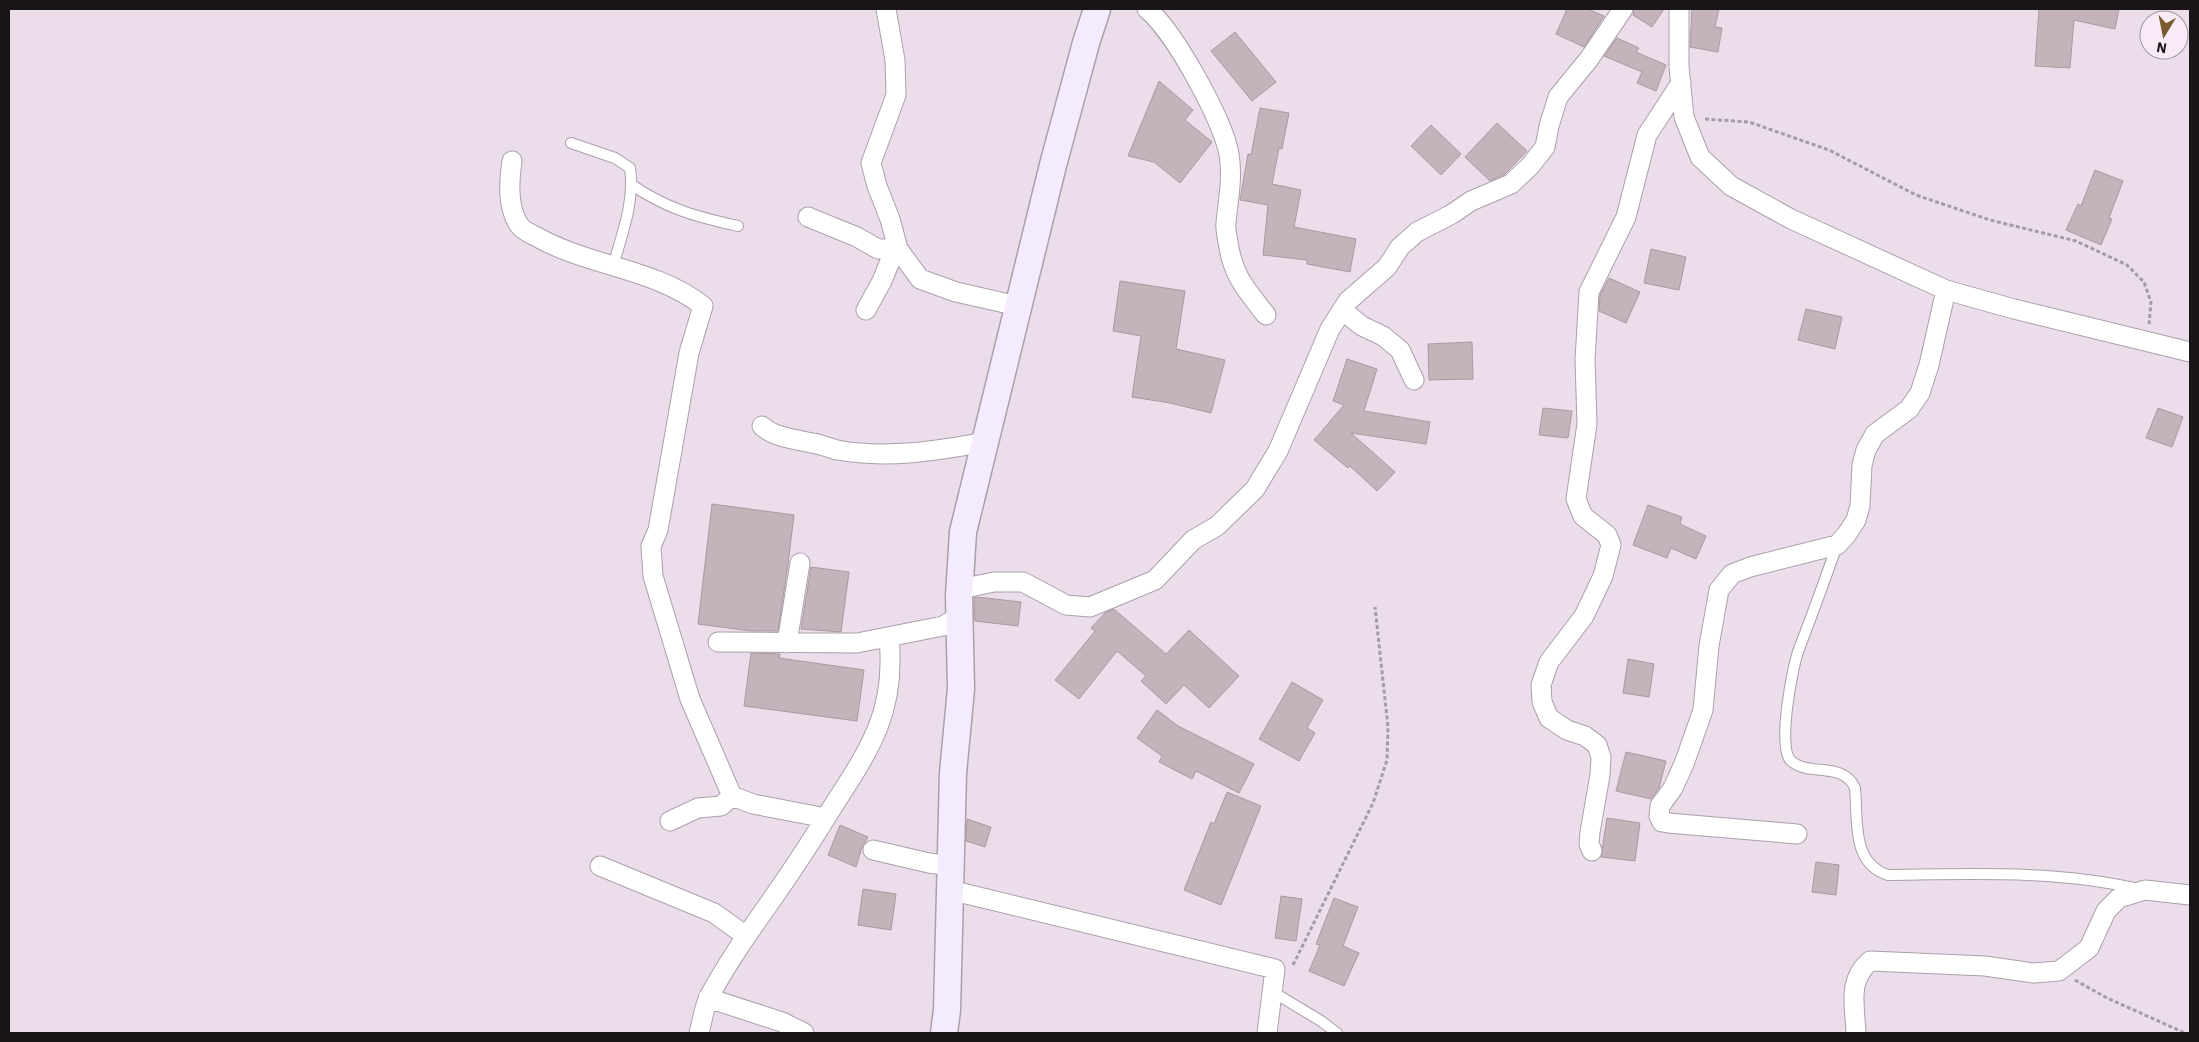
<svg xmlns="http://www.w3.org/2000/svg" width="2199" height="1042" viewBox="0 0 2199 1042" font-family="'IBM Plex Sans',sans-serif">
<style>
.building{fill:#c4b3bb;stroke:#a999a0}
.lines{fill:none;stroke-linecap:round;stroke-linejoin:round}
.lane-casing{stroke:#ab9fab;stroke-width:12}
.street-casing{stroke:#ab9fab;stroke-width:21}
.secondary-casing{stroke:#ab9fab;stroke-width:29}
.path{stroke:#a59ba4;stroke-width:3;stroke-dasharray:4 2.5;stroke-linecap:butt}
.lane{stroke:#fff;stroke-width:10}
.street{stroke:#fff;stroke-width:19}
.secondary{stroke:#f4ebff;stroke-width:26}
</style>
<rect width="100%" height="100%" fill="#ebdeea"/>
<path class="building" d="M 1567,9 L 1588,9 L 1604,16 L 1584,47 L 1556,34 Z
M 1634,9 L 1664,9 L 1652,27 L 1633,15 Z
M 1692,9 L 1719,9 L 1715,27 L 1722,28 L 1718,52 L 1690,47 Z
M 2039,9 L 2119,9 L 2115,29 L 2074,20 L 2070,68 L 2035,66 Z
M 1235,32 L 1276,82 L 1252,101 L 1211,51 Z
M 1617,38 L 1639,48 L 1636,52 L 1666,65 L 1656,91 L 1637,83 L 1642,72 L 1604,56 Z
M 1159,81 L 1193,110 L 1185,120 L 1212,142 L 1180,183 L 1154,162 L 1128,156 Z
M 1260,108 L 1289,113 L 1282,149 L 1279,148 L 1272,184 L 1301,190 L 1294,227 L 1356,239 L 1350,272 L 1307,264 L 1307,260 L 1263,255 L 1268,205 L 1240,200 L 1248,154 L 1251,155 Z
M 1497,123 L 1527,151 L 1505,174 L 1490,181 L 1465,157 Z
M 1431,125 L 1461,154 L 1441,175 L 1411,146 Z
M 2095,170 L 2123,181 L 2109,218 L 2112,219 L 2101,245 L 2066,230 L 2078,204 L 2081,206 Z
M 1651,249 L 1686,257 L 1679,290 L 1644,283 Z
M 1609,278 L 1640,292 L 1626,323 L 1599,311 L 1600,295 Z
M 1120,281 L 1185,291 L 1176,349 L 1225,360 L 1211,413 L 1170,403 L 1132,397 L 1141,336 L 1113,331 Z
M 1806,309 L 1842,317 L 1835,349 L 1798,340 Z
M 1472,342 L 1473,379 L 1429,380 L 1428,344 Z
M 1347,359 L 1377,369 L 1364,411 L 1430,422 L 1426,444 L 1351,433 L 1395,472 L 1377,491 L 1350,466 L 1348,468 L 1314,440 L 1344,405 L 1333,401 Z
M 1543,408 L 1572,411 L 1568,438 L 1539,435 Z
M 2158,408 L 2183,417 L 2172,447 L 2146,438 Z
M 712,504 L 794,515 L 788,564 L 778,631 L 751,631 L 698,624 Z
M 1648,505 L 1682,517 L 1680,524 L 1706,536 L 1696,559 L 1671,548 L 1667,558 L 1633,545 Z
M 811,567 L 849,572 L 841,632 L 801,629 Z
M 977,597 L 1021,602 L 1018,626 L 975,621 L 974,598 Z
M 1114,609 L 1166,654 L 1189,630 L 1239,676 L 1209,708 L 1184,685 L 1166,704 L 1141,681 L 1146,676 L 1117,651 L 1079,699 L 1055,680 L 1095,631 L 1091,628 L 1105,613 Z
M 751,653 L 780,654 L 779,658 L 864,670 L 857,721 L 744,706 Z
M 1628,659 L 1654,664 L 1649,697 L 1623,693 Z
M 1292,682 L 1323,700 L 1307,728 L 1315,733 L 1299,761 L 1259,739 Z
M 1157,710 L 1178,726 L 1254,764 L 1239,793 L 1196,771 L 1192,779 L 1159,762 L 1162,756 L 1137,738 Z
M 1626,752 L 1666,761 L 1659,788 L 1651,799 L 1616,791 Z
M 1227,792 L 1261,806 L 1221,905 L 1184,890 L 1211,822 L 1214,824 Z
M 1607,818 L 1640,823 L 1635,861 L 1601,857 Z
M 967,819 L 991,827 L 985,847 L 966,841 Z
M 840,825 L 868,837 L 862,847 L 856,867 L 828,855 Z
M 1816,862 L 1839,865 L 1836,895 L 1812,892 Z
M 863,889 L 896,894 L 891,930 L 858,925 Z
M 1281,896 L 1302,899 L 1296,941 L 1275,938 Z
M 1334,898 L 1358,907 L 1343,946 L 1359,953 L 1344,986 L 1309,971 L 1320,945 L 1316,944 Z"/>
<g class="lines">
<defs>
<path id="lane" d="M 571,143 L 615,158 L 630,168 C 635,201 622,234 613,266
M 632,185 C 667,209 697,217 738,226
M 1837,545 C 1825,580 1812,615 1799,649 C 1792,667 1777,749 1791,761 C 1810,777 1843,761 1855,788 C 1858,820 1851,863 1888,875 C 1972,874 2056,870 2139,889
M 1273,992 L 1321,1021 L 1337,1033"/>
<path id="street" d="M 886,9 L 895,60 L 896,95 L 871,163 L 877,186 L 890,219 L 898,249 L 920,279 L 956,292 L 1018,306
M 1147,9 C 1174,31 1223,120 1229,154 C 1233,178 1228,200 1226,223 C 1225,229 1227,235 1228,242 C 1233,276 1245,288 1266,315
M 1679,9 L 1679,67 L 1684,117 L 1700,157 L 1731,186 L 1791,219 L 1946,290 L 2014,309 L 2190,352
M 512,161 C 509,181 507,207 519,225 C 523,231 531,234 537,237 C 588,266 657,269 703,306 L 689,353 L 658,530 L 651,546 L 653,576 L 690,699 L 732,796 L 753,804 L 826,818
M 808,217 L 857,237 L 878,249 L 898,249
M 866,310 L 882,281 L 892,256 L 901,253
M 1342,310 L 1362,326 L 1383,336 L 1400,350 L 1414,380
M 762,426 C 775,438 795,439 812,443 C 821,444 829,448 837,450 C 886,459 937,451 985,442
M 960,589 L 994,582 L 1023,582 L 1066,605 L 1090,607 L 1155,580 L 1193,540 L 1217,526 L 1255,489 L 1278,451 L 1330,329 L 1348,301 L 1387,267 L 1400,247 L 1417,232 L 1452,214 L 1471,201 L 1511,184 L 1530,166 L 1545,147 L 1549,126 L 1558,97 L 1589,59 L 1623,9
M 718,642 L 857,643 L 943,626 L 960,616
M 787,643 L 800,563
M 670,821 L 698,808 L 721,806 L 732,796
M 1797,834 L 1668,823 L 1662,822 L 1659,816 L 1660,806 L 1673,788 L 1684,764 L 1703,710 L 1709,646 L 1719,590 L 1732,574 L 1750,567 L 1837,545 L 1847,534 L 1856,520 L 1860,506 L 1862,465 L 1866,450 L 1875,434 L 1909,409 L 1920,393 L 1929,365 L 1946,290
M 873,850 L 929,863 L 951,866
M 1592,851 L 1589,844 L 1590,832 L 1600,775 L 1601,757 L 1597,745 L 1585,736 L 1567,730 L 1549,718 L 1542,702 L 1541,685 L 1549,662 L 1584,616 L 1603,576 L 1611,545 L 1607,535 L 1583,516 L 1576,499 L 1587,424 L 1585,360 L 1589,292 L 1626,217 L 1647,135 L 1681,83
M 600,866 L 714,913 L 746,936
M 950,890 L 1275,969 L 1267,1033
M 708,998 L 782,1022 L 804,1033
M 699,1033 C 702,1022 704,1008 709,997 C 728,961 752,928 775,895 C 796,865 816,834 835,803 C 872,746 896,709 889,638
M 1856,1033 C 1855,1005 1847,981 1870,961 L 1985,966 L 2034,973 L 2059,971 L 2089,948 L 2106,911 L 2119,898 L 2145,890 L 2190,895"/>
<path id="secondary" d="M 944,1033 L 947,1010 L 953,773 L 961,689 L 959,596 L 963,532 L 1053,165 L 1086,43 L 1097,9"/>
</defs>
<use href="#lane" class="lane-casing"/>
<use href="#street" class="street-casing"/>
<use href="#secondary" class="secondary-casing"/>
<path class="path" d="M 1705,119 L 1749,122 L 1829,150 L 1916,195 L 1990,220 L 2076,241 L 2127,265 L 2144,282 L 2151,302 L 2149,324
M 1293,965 L 1373,803 L 1387,760 L 1388,727 L 1375,607
M 2075,980 L 2107,998 L 2185,1033"/>
<use href="#lane" class="lane"/>
<use href="#street" class="street"/>
<use href="#secondary" class="secondary"/>
</g>
<rect width="2199" height="1042" fill="none" stroke="#181418" stroke-width="20"/>
<g transform="translate(2164 35) rotate(190)"><circle r="24" fill="#f8ebf7" stroke="#9e959e"/>
<path d="M0-4L9 19L0 12L-9 19Z" fill="#795a2f"/>
<text y="-8" font-size="14" font-weight="bold" text-anchor="middle" fill="#181418">N</text>
</g>
</svg>
